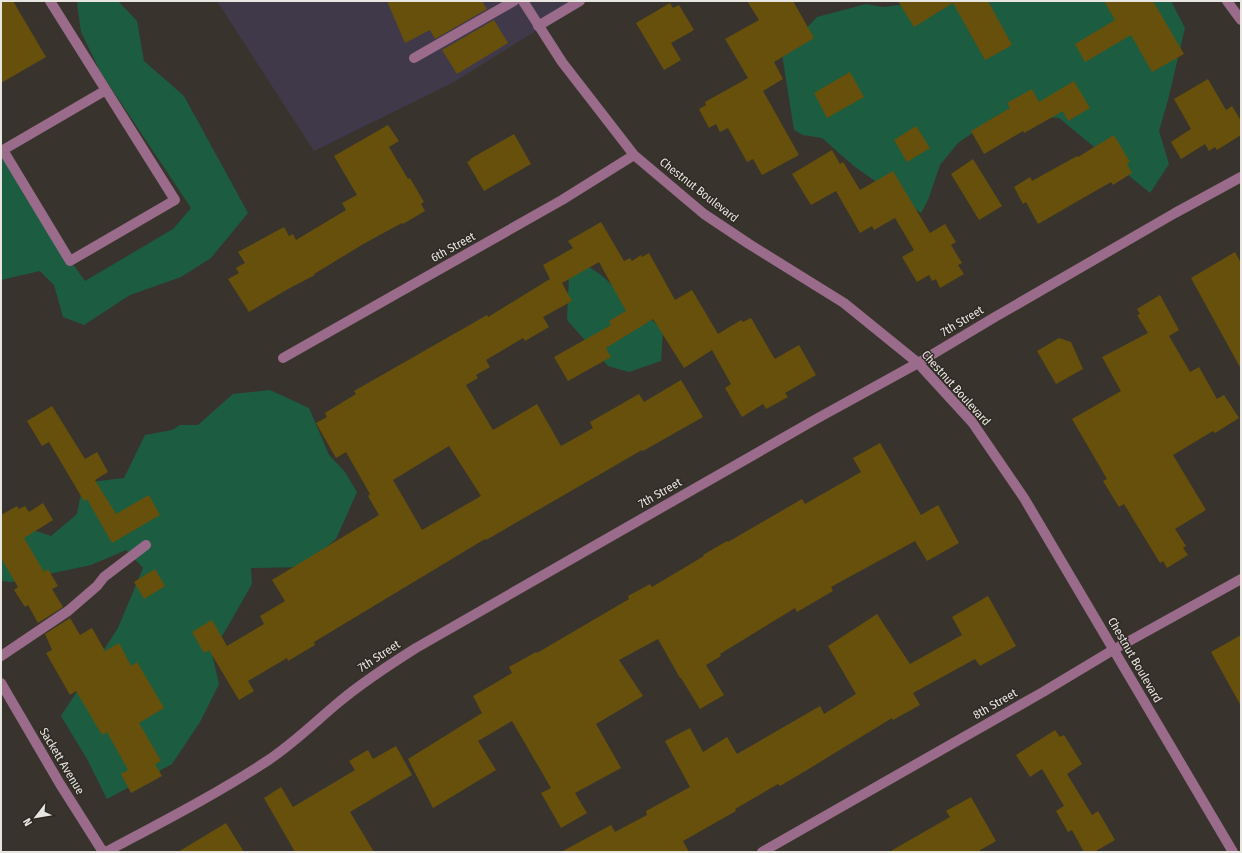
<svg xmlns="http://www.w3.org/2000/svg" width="1242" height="853" viewBox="0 0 1242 853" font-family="'Fira Sans Condensed',sans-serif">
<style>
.commercial{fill:#40394a}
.green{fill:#1c5c41}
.building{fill:#67500b;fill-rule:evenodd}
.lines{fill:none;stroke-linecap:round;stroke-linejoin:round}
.minor{stroke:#9b6b8c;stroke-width:10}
.labels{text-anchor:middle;stroke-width:3;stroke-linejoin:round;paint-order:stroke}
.street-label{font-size:12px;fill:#e8e6e1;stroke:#2e2a23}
</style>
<rect width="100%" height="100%" fill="#38342d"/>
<path class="commercial" d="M 217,1 L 584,1 L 454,82 L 314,151 Z"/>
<path class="green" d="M 79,1 L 118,1 L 137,21 L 144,61 L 184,96 L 248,213 L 211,258 L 181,277 L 130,295 L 84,325 L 63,317 L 54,285 L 40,271 L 1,280 L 1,151 L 26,198 L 85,281 L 173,229 L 191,208 L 101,73 L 81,32 L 77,3 Z
M 932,1 L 1171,1 L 1185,28 L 1168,100 L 1159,131 L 1169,164 L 1150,193 L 1059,118 L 1000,114 L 958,143 L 940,165 L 928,200 L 921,213 L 855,167 L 822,138 L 803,135 L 794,130 L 782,54 L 817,17 L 866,4 L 883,7 Z
M 570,254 L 601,275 L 663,330 L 661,361 L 629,372 L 608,366 L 567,320 Z
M 270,390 L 309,408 L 329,455 L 345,472 L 357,492 L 336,539 L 303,567 L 251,568 L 252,584 L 212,654 L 219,684 L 200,722 L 172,764 L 107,799 L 87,759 L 61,716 L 118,628 L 143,568 L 126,550 L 91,565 L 11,582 L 1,581 L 1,535 L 36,531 L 51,536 L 77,514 L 83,483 L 124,478 L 145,435 L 172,430 L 180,425 L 198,425 L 233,394 Z"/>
<path class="building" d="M 1,1 L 13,1 L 46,57 L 1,83 Z
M 387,1 L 482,1 L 487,9 L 435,39 L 430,30 L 405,43 Z
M 747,1 L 793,1 L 814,38 L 774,62 L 783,79 L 763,91 L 799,155 L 762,175 L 753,159 L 747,162 L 728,128 L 720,132 L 716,124 L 709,128 L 699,109 L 706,105 L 705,102 L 748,78 L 725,39 L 759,20 Z
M 898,1 L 988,1 L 1012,45 L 985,60 L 953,3 L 914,27 Z
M 1104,1 L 1153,1 L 1184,54 L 1152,72 L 1131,35 L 1085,62 L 1075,44 L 1115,20 Z
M 670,3 L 673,8 L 679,5 L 694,30 L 671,43 L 681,60 L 664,70 L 636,23 Z
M 494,20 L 508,43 L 457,74 L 442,50 Z
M 850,72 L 864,97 L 827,118 L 814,93 Z
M 1208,79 L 1226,110 L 1232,106 L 1241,121 L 1241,135 L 1217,150 L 1215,147 L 1209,151 L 1205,144 L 1181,159 L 1171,142 L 1191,129 L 1174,99 Z
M 1074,81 L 1090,108 L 1068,121 L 1063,111 L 1024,133 L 1023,131 L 984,154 L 971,131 L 1010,108 L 1007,103 L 1032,89 L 1039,102 Z
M 388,125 L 399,141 L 389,147 L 408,179 L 410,178 L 424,202 L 421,204 L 425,211 L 403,224 L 402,223 L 365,243 L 314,274 L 315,275 L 288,289 L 249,312 L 228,279 L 239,273 L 236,268 L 245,263 L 238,252 L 284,227 L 289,236 L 293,234 L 296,240 L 346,210 L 342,203 L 357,195 L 334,156 Z
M 916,126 L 930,148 L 907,162 L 894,140 Z
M 514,134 L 531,164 L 484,191 L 467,162 L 471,160 L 470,159 Z
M 1114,135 L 1130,162 L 1127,164 L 1132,173 L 1113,185 L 1111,182 L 1038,224 L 1026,202 L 1023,204 L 1014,187 L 1030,177 L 1032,181 L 1077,156 L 1078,157 Z
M 832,150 L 840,164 L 843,162 L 860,190 L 893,171 L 930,233 L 945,224 L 956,242 L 951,245 L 962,263 L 958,265 L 964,274 L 940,288 L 936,279 L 932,281 L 929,275 L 917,282 L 902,257 L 914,250 L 895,218 L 874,230 L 872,226 L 860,233 L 836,191 L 811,205 L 792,174 Z
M 973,159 L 1002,206 L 979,220 L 951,174 Z
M 601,222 L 624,261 L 630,258 L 632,261 L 641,255 L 642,257 L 649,253 L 675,300 L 692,290 L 718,334 L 741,320 L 743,322 L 751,318 L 773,356 L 775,359 L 799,345 L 816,375 L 785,393 L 788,397 L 766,409 L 763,404 L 742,417 L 725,388 L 731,384 L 712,350 L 684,368 L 653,319 L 606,348 L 611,357 L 568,381 L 554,357 L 611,325 L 609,321 L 626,311 L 599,262 L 562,283 L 572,301 L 543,317 L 549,327 L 525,341 L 523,338 L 486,360 L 490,367 L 476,375 L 478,378 L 466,385 L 493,430 L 537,404 L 561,446 L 593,428 L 590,422 L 639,394 L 644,402 L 681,380 L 703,417 L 643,451 L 642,450 L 486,540 L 485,539 L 314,642 L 315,645 L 288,661 L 287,658 L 248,681 L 254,691 L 239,700 L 209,650 L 204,653 L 192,632 L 212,620 L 227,646 L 264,624 L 260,616 L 285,601 L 272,580 L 379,515 L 368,496 L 370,494 L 346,452 L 336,458 L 316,423 L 327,417 L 325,413 L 356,394 L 354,391 L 487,315 L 488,317 L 550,279 L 543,265 L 573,248 L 568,241 ZM 449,446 L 481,496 L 422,530 L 393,480 Z
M 1235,252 L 1241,263 L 1241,369 L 1191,278 Z
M 1160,295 L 1179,330 L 1169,336 L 1190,372 L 1199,367 L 1217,399 L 1224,395 L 1239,418 L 1215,433 L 1213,431 L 1173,455 L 1206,510 L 1175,529 L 1186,546 L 1183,548 L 1188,555 L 1167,568 L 1163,561 L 1160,563 L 1124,504 L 1119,507 L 1103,481 L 1107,479 L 1072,419 L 1121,391 L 1102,357 L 1148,333 L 1137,315 L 1140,314 L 1137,309 Z
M 1059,338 L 1071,342 L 1083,369 L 1056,384 L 1037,351 Z
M 52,406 L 85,459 L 97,452 L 108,472 L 95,480 L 116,514 L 149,495 L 160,515 L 112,543 L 87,499 L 84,501 L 49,442 L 42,446 L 27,421 Z
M 880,443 L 921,515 L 938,505 L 959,543 L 927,561 L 915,541 L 831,587 L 833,591 L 797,612 L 795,608 L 720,654 L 721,656 L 706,665 L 724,695 L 700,709 L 681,678 L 680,678 L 658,639 L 619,660 L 643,696 L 596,724 L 621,768 L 575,793 L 587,813 L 561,828 L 541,793 L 551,788 L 512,721 L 478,741 L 496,770 L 433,808 L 408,759 L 482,713 L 473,696 L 512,673 L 509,667 L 536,652 L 537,653 L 629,599 L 628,596 L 650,584 L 652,587 L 704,556 L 703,555 L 727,541 L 728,542 L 802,499 L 805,504 L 861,472 L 853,458 Z
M 43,503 L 53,520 L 24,538 L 44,572 L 48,569 L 58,586 L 52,589 L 63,607 L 38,623 L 28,605 L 25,607 L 14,590 L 18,587 L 1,558 L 1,515 L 17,506 L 19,509 L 25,506 L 29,512 Z
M 155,569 L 165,586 L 144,599 L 134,582 Z
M 988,596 L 1016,646 L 980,666 L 975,659 L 913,693 L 920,705 L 893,720 L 892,718 L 807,770 L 780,786 L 778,784 L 735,809 L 736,811 L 683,841 L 689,852 L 561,852 L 611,825 L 615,832 L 647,815 L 646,811 L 690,787 L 665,741 L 690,728 L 703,752 L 727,737 L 737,754 L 820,706 L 824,714 L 856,694 L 828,646 L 877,614 L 910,664 L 962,635 L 952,617 Z
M 70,618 L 80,635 L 92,628 L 105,651 L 119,643 L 131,666 L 137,662 L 164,708 L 139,723 L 161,761 L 155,764 L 162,776 L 131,793 L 121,774 L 128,770 L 107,732 L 102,735 L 76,691 L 70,695 L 46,653 L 52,650 L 45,634 Z
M 1241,635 L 1241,706 L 1211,652 Z
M 1055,730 L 1060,737 L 1064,735 L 1082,764 L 1067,774 L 1092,815 L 1098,811 L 1115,840 L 1094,852 L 1084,852 L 1072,830 L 1068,832 L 1056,811 L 1064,806 L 1042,769 L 1030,777 L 1016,755 Z
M 396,746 L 412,775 L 350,812 L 374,852 L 295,852 L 264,798 L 281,787 L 293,807 L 355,770 L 349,761 L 368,750 L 373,759 Z
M 971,797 L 996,841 L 977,852 L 889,852 L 950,817 L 946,811 Z
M 226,823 L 244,852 L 178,852 Z"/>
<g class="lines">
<path class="minor" d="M 50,1 L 175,200 L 70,261 L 3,150 L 106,90
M 523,1 L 562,62 L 634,155 L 704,214 L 749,244 L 844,303 L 918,363 L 972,422 L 1024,498 L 1233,852
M 1227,1 L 1241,20
M 538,26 L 580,1
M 414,58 L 514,1
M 283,358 L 562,200 L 634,155
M 1,656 L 68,611 L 97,586 L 104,577 L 146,545
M 1,683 L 60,784 L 103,852
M 106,852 C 160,823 215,795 267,761 C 293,744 315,722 339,702 C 363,682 389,665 416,648 L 818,418 L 918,363 L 995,317 L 1175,213 L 1241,177
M 762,852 L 1043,692 L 1113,650 L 1241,579"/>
</g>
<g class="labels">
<g class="street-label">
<text transform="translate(699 190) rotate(38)" y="4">Chestnut Boulevard</text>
<text transform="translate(453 247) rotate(-29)" y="4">6th Street</text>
<text transform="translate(962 321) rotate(-31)" y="4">7th Street</text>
<text transform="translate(956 388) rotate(48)" y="4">Chestnut Boulevard</text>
<text transform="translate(660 493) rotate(-30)" y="4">7th Street</text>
<text transform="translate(379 656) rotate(-33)" y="4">7th Street</text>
<text transform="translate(1135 660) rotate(60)" y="4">Chestnut Boulevard</text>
<text transform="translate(995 704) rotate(-30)" y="4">8th Street</text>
<text transform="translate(62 761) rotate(59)" y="4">Sackett Avenue</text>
</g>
</g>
<rect width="1242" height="853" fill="none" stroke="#e8e6e1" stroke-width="4"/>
<g transform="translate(36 817) rotate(239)" stroke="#2e2a23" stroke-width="3" paint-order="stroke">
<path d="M0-3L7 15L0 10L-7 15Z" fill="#e8e6e1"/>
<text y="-6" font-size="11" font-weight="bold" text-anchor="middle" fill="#e8e6e1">N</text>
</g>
</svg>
